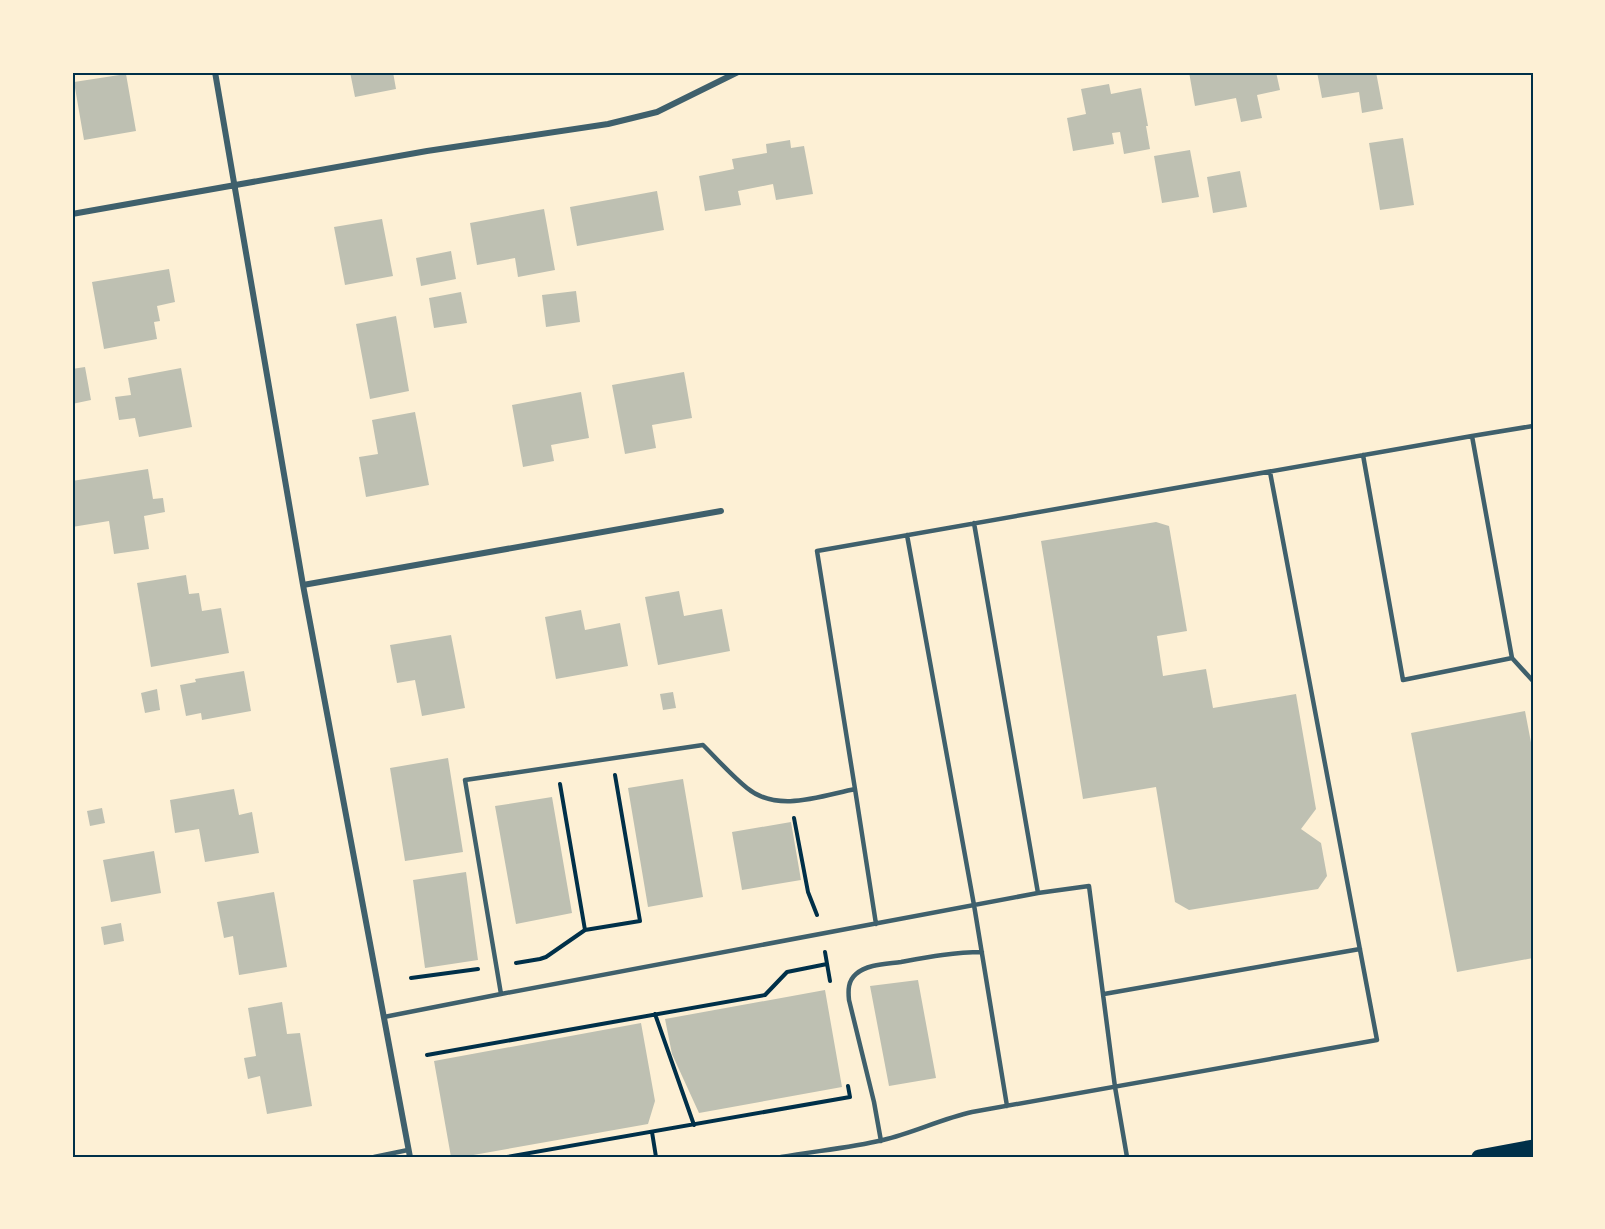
<svg xmlns="http://www.w3.org/2000/svg" width="1605" height="1229" viewBox="0 0 1605 1229" font-family="Lato,sans-serif">
<style>
.building{fill:#bec0b2}
.lines{fill:none;stroke-linecap:round;stroke-linejoin:round}
.path{stroke:#003049;stroke-width:4}
.service{stroke:#3f606c;stroke-width:4.5}
.minor{stroke:#3f606c;stroke-width:6}
.primary{stroke:#003049;stroke-width:15}
.neatline{fill:none;stroke:#003049;stroke-width:2}
</style>
<rect width="100%" height="100%" fill="#fdf0d5"/>
<path class="building" d="M 350,72 L 393,72 L 396,89 L 355,97 Z
M 1189,72 L 1276,72 L 1280,90 L 1257,95 L 1262,118 L 1241,122 L 1236,98 L 1195,106 Z
M 1317,72 L 1376,72 L 1383,109 L 1362,113 L 1359,92 L 1322,98 Z
M 126,74 L 136,131 L 84,140 L 74,82 Z
M 1109,84 L 1111,94 L 1141,88 L 1148,126 L 1146,126 L 1150,149 L 1124,154 L 1120,132 L 1112,133 L 1114,144 L 1073,151 L 1067,118 L 1086,114 L 1081,89 Z
M 1403,138 L 1414,205 L 1380,210 L 1369,143 Z
M 790,140 L 791,148 L 804,146 L 813,194 L 776,200 L 773,184 L 738,191 L 741,205 L 705,211 L 699,176 L 734,169 L 732,159 L 767,153 L 766,144 Z
M 1190,150 L 1199,197 L 1162,203 L 1154,156 Z
M 1240,171 L 1247,207 L 1213,213 L 1207,177 Z
M 657,191 L 664,230 L 577,246 L 570,207 Z
M 544,209 L 555,270 L 518,277 L 515,258 L 477,265 L 470,223 Z
M 382,219 L 393,276 L 345,285 L 334,227 Z
M 451,251 L 456,279 L 421,286 L 416,258 Z
M 169,269 L 175,302 L 157,306 L 160,321 L 154,322 L 157,339 L 104,349 L 92,282 Z
M 576,291 L 580,322 L 546,327 L 542,295 Z
M 461,292 L 467,323 L 434,328 L 429,298 Z
M 396,316 L 409,391 L 370,399 L 356,324 Z
M 85,367 L 91,400 L 72,404 L 72,369 Z
M 181,368 L 192,427 L 139,437 L 135,418 L 119,420 L 115,397 L 131,395 L 128,378 Z
M 684,372 L 692,418 L 652,425 L 656,448 L 625,454 L 612,385 Z
M 581,392 L 589,438 L 551,445 L 554,461 L 523,467 L 512,405 Z
M 415,412 L 429,485 L 366,497 L 359,457 L 378,454 L 372,420 Z
M 148,469 L 153,499 L 163,498 L 165,512 L 144,516 L 149,549 L 114,554 L 109,521 L 72,527 L 72,481 Z
M 1156,522 L 1169,526 L 1187,631 L 1157,636 L 1163,676 L 1206,669 L 1213,708 L 1296,694 L 1316,809 L 1301,829 L 1321,843 L 1327,876 L 1318,889 L 1189,910 L 1175,902 L 1156,787 L 1083,799 L 1041,541 Z
M 186,575 L 189,594 L 199,593 L 202,611 L 221,608 L 229,653 L 151,667 L 137,583 Z
M 679,591 L 684,616 L 722,609 L 730,651 L 658,665 L 645,597 Z
M 581,610 L 585,630 L 620,623 L 628,666 L 556,679 L 545,617 Z
M 451,635 L 465,708 L 422,716 L 415,680 L 397,683 L 390,645 Z
M 244,671 L 251,711 L 202,720 L 201,713 L 186,716 L 180,685 L 196,682 L 195,679 Z
M 157,689 L 160,710 L 145,713 L 141,693 Z
M 673,692 L 676,708 L 663,710 L 660,694 Z
M 1525,711 L 1533,753 L 1533,958 L 1457,972 L 1411,733 Z
M 448,758 L 463,852 L 405,861 L 390,768 Z
M 683,779 L 703,897 L 648,907 L 628,788 Z
M 234,789 L 239,815 L 252,812 L 259,853 L 205,862 L 199,829 L 175,833 L 170,800 Z
M 552,797 L 572,913 L 516,924 L 495,806 Z
M 102,808 L 105,823 L 90,826 L 87,811 Z
M 791,822 L 801,880 L 742,890 L 732,832 Z
M 154,851 L 161,893 L 111,902 L 103,860 Z
M 466,872 L 478,960 L 425,968 L 413,880 Z
M 274,892 L 287,967 L 239,975 L 233,936 L 224,938 L 217,902 Z
M 121,923 L 124,941 L 104,945 L 101,927 Z
M 918,980 L 936,1078 L 889,1086 L 870,986 Z
M 825,990 L 842,1087 L 699,1113 L 672,1054 L 665,1019 Z
M 282,1002 L 287,1034 L 300,1033 L 312,1106 L 267,1114 L 260,1076 L 248,1079 L 244,1058 L 256,1056 L 248,1008 Z
M 641,1023 L 655,1101 L 648,1124 L 462,1157 L 451,1157 L 434,1061 Z"/>
<g class="lines">
<path class="path" d="M 560,784 L 585,930
M 794,818 L 808,892 L 817,915
M 825,952 L 830,981
M 516,963 L 540,959 L 546,957 L 585,930 L 640,921 L 615,775
M 411,978 L 478,969
M 655,1014 L 694,1125
M 427,1055 L 765,995 L 787,972 L 827,964
M 652,1132 L 656,1157
M 507,1157 L 850,1097 L 848,1086"/>
<path class="service" d="M 1472,436 L 1533,426
M 1363,455 L 1403,680 L 1512,658
M 974,523 L 1038,893
M 907,535 L 974,905 L 1007,1106
M 855,789 L 876,924
M 501,994 L 465,780 L 703,745 C 717,759 731,775 747,788 C 777,813 821,796 855,789 L 817,551 L 1472,436 L 1512,658 L 1533,681
M 1104,994 L 1360,949
M 384,1017 L 501,994 L 1038,893 L 1089,886 L 1115,1087 L 1127,1157
M 881,1141 L 874,1102 L 849,1000 C 848,990 848,981 856,974 C 867,964 887,964 901,962 C 928,957 954,952 982,952
M 374,1157 L 408,1150
M 781,1157 C 815,1151 850,1148 883,1140 C 913,1133 941,1119 972,1112 L 1377,1040 L 1270,472"/>
<path class="minor" d="M 215,72 L 303,585 L 410,1157
M 72,214 L 427,151 L 608,124 L 657,112 L 738,72
M 303,585 L 721,511"/>
<path class="primary" d="M 1479,1157 L 1533,1147"/>
</g>
<rect width="1605" height="1229" fill="none" stroke="#fdf0d5" stroke-width="147"/>
<rect x="74" y="74" width="1458" height="1082" class="neatline"/>
</svg>
